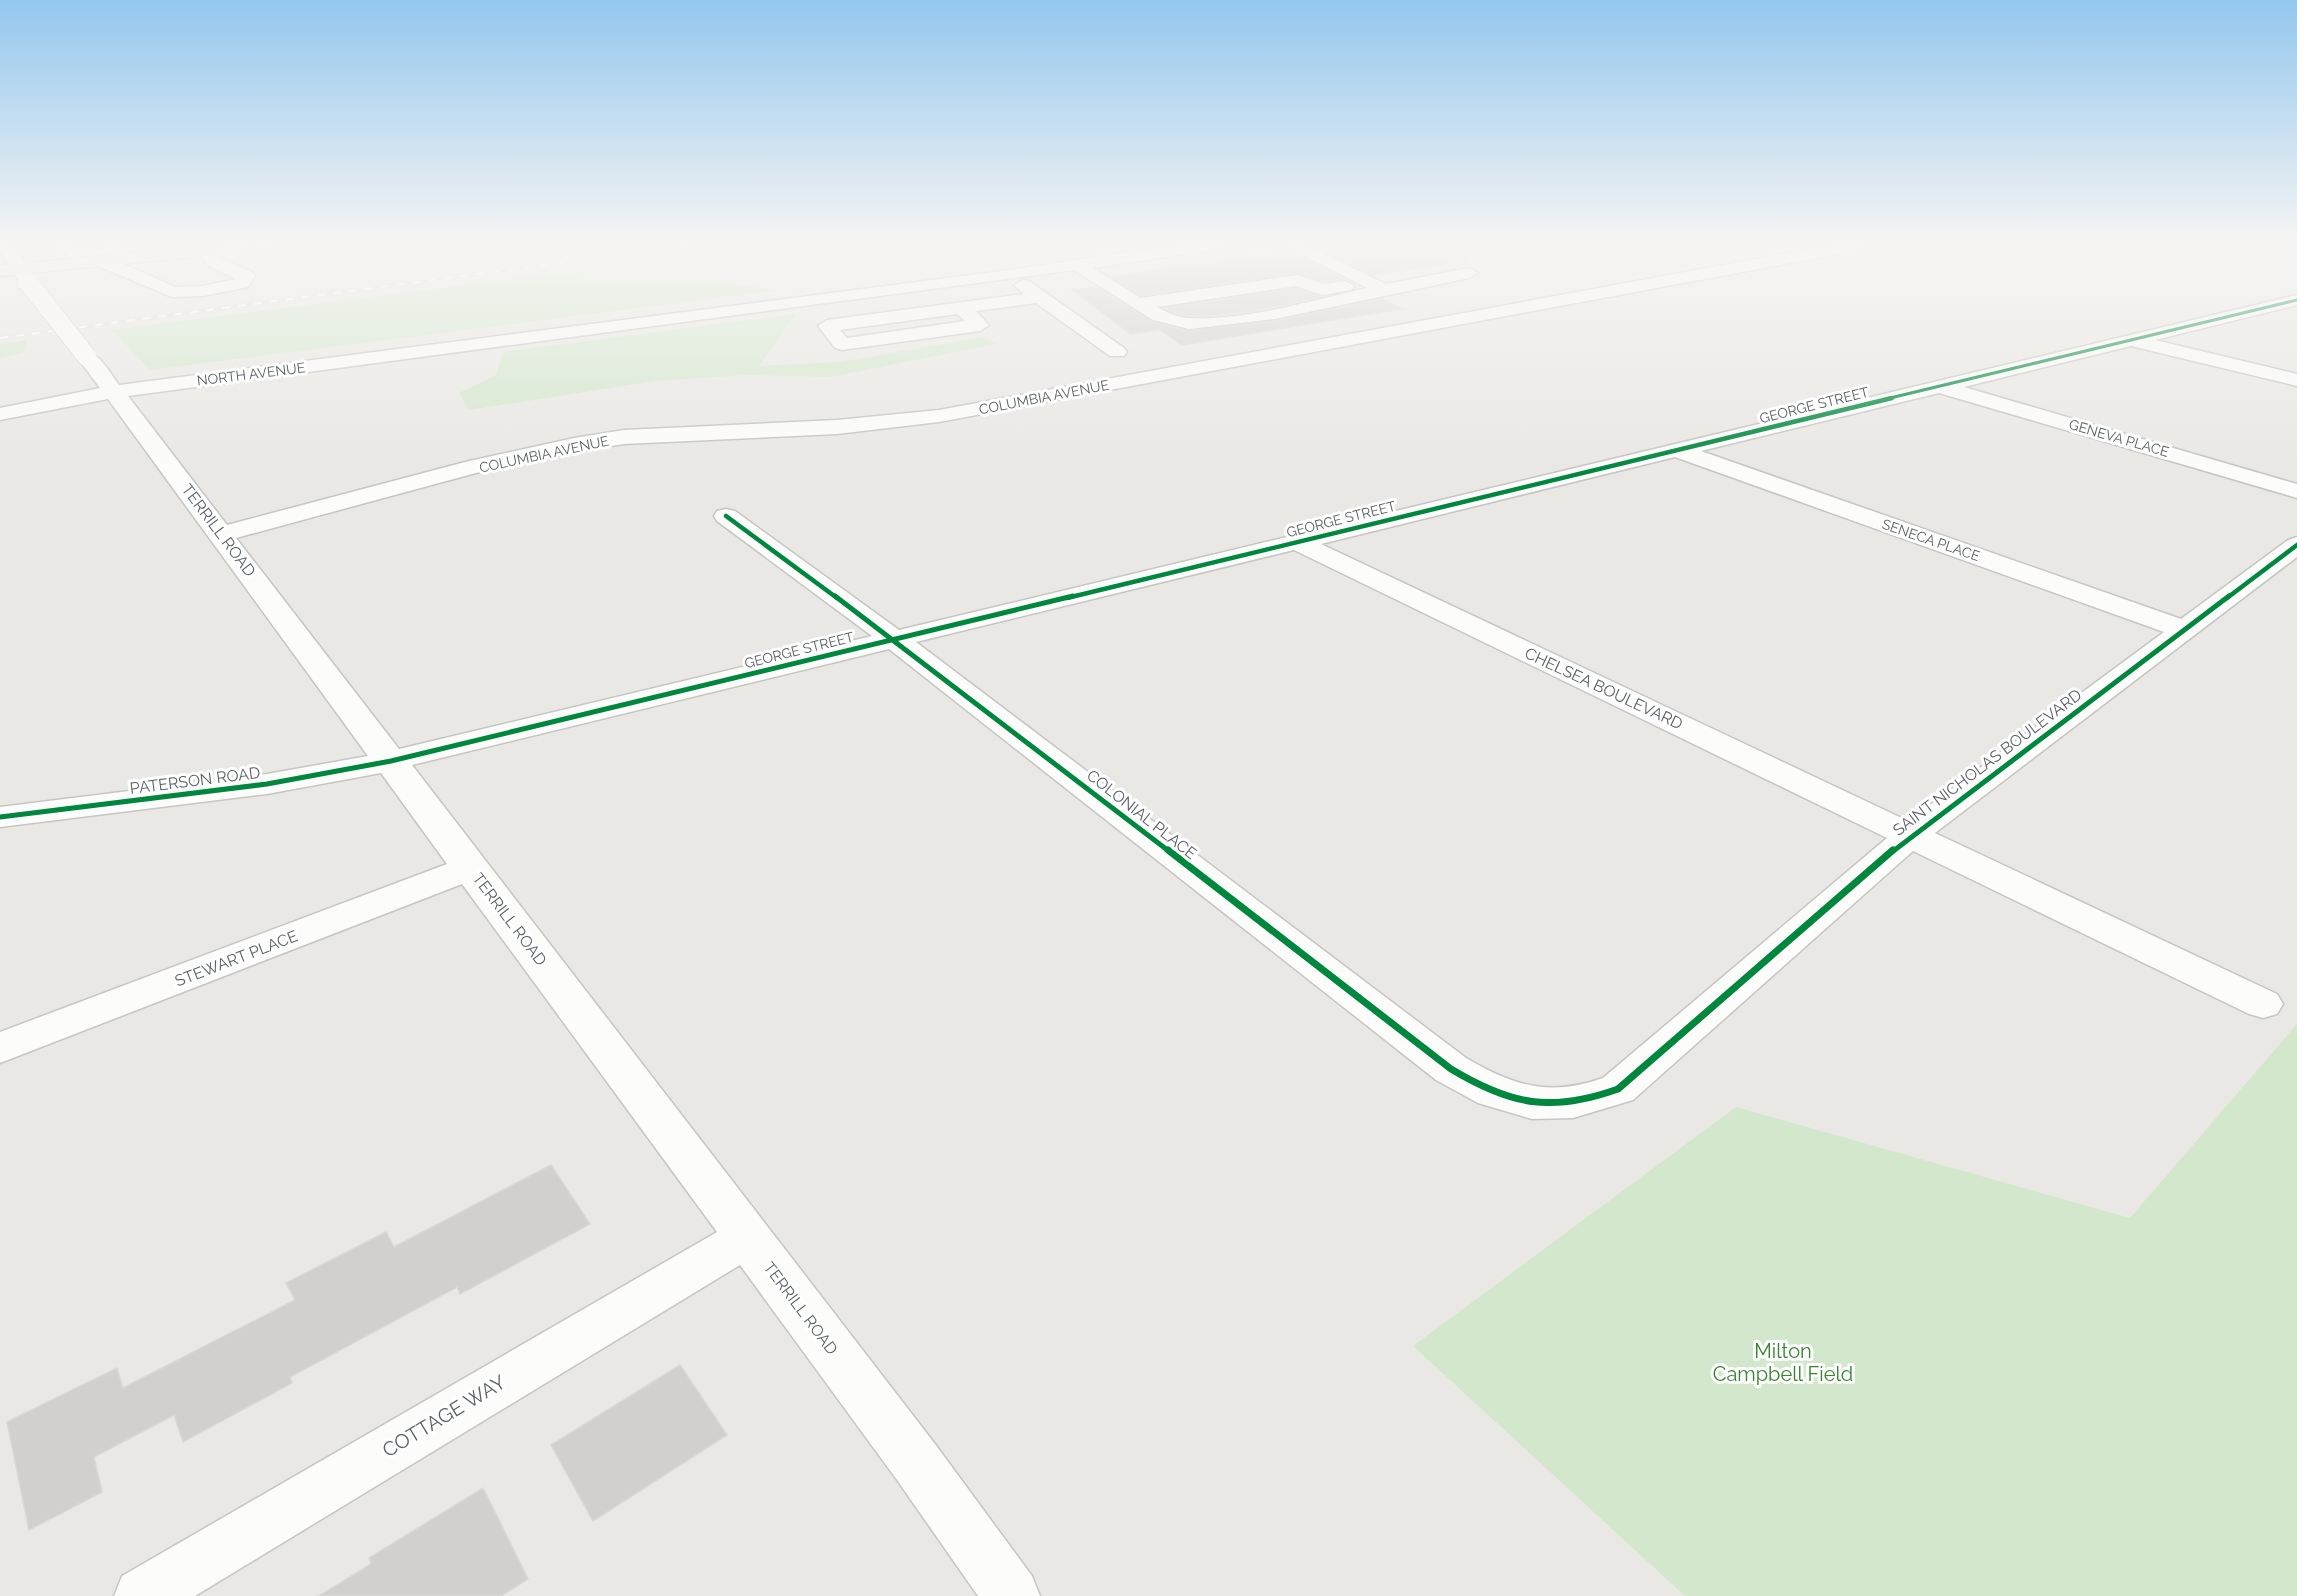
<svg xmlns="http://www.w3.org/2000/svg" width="2297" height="1596" viewBox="0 0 2297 1596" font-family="Raleway,sans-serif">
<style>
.green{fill:#d3e7cd}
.building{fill:#d2d0ce;stroke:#dad7d3;stroke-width:1.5}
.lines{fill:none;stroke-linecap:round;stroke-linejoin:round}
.minor-casing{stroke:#c5c5c4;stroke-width:3}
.major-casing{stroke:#d3c5b0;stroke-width:3}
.minor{fill:#fcfcfb;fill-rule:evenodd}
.major{fill:#f2eee7;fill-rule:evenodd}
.rail-casing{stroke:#e2e2e1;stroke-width:4}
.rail{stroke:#fff;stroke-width:2;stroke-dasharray:8;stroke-linecap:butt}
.minor-bridge-casing{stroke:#c5c5c4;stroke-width:20;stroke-linecap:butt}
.minor-bridge{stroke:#fcfcfb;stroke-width:19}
.cycleway-far3-casing{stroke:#fff;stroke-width:5}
.cycleway-far2-casing{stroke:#fff;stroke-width:8}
.cycleway-far1-casing{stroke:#fff;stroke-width:9}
.cycleway-casing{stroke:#fff;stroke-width:10}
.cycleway-far3{stroke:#00873e;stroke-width:3}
.cycleway-far2{stroke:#00873e;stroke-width:4.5}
.cycleway-far1{stroke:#00873e;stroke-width:5}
.cycleway{stroke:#00873e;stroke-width:7}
.labels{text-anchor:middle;stroke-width:6;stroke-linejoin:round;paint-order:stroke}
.far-street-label{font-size:14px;fill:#595f63;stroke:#fff}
.street-label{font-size:16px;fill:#595f63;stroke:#fff}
.near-park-label{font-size:20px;fill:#37842f;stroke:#fff}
.near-street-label{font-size:20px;fill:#595f63;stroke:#fff}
</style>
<rect width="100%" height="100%" fill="#eae8e4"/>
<path class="green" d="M 603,267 L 576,282 L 694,280 L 779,290 L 150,370 L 112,330 Z
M 796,314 L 759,366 L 840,362 L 983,337 L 997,344 L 830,377 L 747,375 L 655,381 L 469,410 L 459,393 L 496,375 L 503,352 Z
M 27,340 L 23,353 L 0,358 L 0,344 Z
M 2297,1024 L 2297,1596 L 1685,1596 L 1413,1346 L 1736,1107 L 2130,1218 Z"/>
<path class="building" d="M 1324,244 L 1464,244 L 1466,261 L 1373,275 L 1312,246 Z
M 1288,250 L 1344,279 L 1324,282 L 1298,273 L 1141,296 L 1112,277 Z
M 1096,287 L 1152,322 L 1188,331 L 1275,321 L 1382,299 L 1402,309 L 1182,345 L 1160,330 L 1130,334 L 1073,290 Z
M 1296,288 L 1320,297 L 1253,311 L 1208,316 L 1183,315 L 1164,308 Z
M 551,1165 L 590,1224 L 460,1294 L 457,1287 L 290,1377 L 292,1383 L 183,1442 L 174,1415 L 94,1457 L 102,1492 L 29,1530 L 7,1422 L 117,1368 L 123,1388 L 295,1300 L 286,1283 L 386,1232 L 394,1247 Z
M 680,1365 L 727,1435 L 593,1521 L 551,1445 Z
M 483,1488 L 528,1579 L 501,1596 L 319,1596 L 371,1564 L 369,1558 Z"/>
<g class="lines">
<defs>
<path id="minor" d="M 0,244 L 12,244 L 37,282 L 34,286 L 22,286 L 0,251 Z
M 46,244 L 68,244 L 73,247 L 118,244 L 123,245 L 129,254 L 121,259 L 113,254 L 71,257 Z
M 1182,244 L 1225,244 L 1217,249 L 1093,268 L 1141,298 L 1298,275 L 1324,284 L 1345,281 L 1354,286 L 1351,290 L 1322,295 L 1296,286 L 1157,307 C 1167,312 1176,317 1187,318 C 1240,322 1314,300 1367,288 L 1282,244 L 1303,244 L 1386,284 L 1469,268 L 1478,273 L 1469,278 L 1275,319 L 1189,329 L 1153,320 L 1074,270 L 128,396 L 227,525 L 465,462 L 574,438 L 624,430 L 837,420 L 939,410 L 1837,244 L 1873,244 L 1865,249 L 939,422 L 837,434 L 624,444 L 574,452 L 476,473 L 236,538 L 399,749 L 872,636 L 717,521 L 714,516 L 717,511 L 726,509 L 735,511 L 899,630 L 2297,295 L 2297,305 L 2155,340 L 2297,374 L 2297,386 L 2131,346 L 1964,387 L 2297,484 L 2297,498 L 1939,393 L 1701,451 L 2181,619 L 2288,540 L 2297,537 L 2297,557 L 1935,833 L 2277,994 L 2283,1004 L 2277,1014 L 2263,1018 L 2249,1014 L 1913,851 L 1633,1100 L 1573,1118 L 1532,1119 L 1478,1103 L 1436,1080 L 889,649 L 412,765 L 935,1444 L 1032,1576 L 1040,1596 L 978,1596 L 897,1480 L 740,1265 L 195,1596 L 114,1596 L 122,1576 L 717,1232 L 462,884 L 0,1063 L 0,1032 L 447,864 L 381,773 L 267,794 L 0,827 L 0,807 L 267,774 L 368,756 L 108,399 L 0,420 L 0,408 L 100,388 L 77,357 L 80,353 C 98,348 109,372 119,385 L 1009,270 ZM 1675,457 L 2164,632 L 1908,821 L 1321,544 ZM 1294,550 L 1887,838 L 1603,1078 C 1549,1097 1514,1086 1466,1058 L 916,642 Z
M 207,246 L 213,247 L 219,258 L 252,272 L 255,276 L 248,287 L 203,296 L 172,297 L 96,265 L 94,261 L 96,257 L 108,257 L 175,287 L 203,286 L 236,279 L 207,265 L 199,251 Z
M 1023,280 L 1029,281 L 1124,348 L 1127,352 L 1124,356 L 1110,356 L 1036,303 L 976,311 L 989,325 L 980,331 L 842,350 L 835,348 L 818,326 L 827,320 L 1024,294 L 1014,285 ZM 957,314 L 965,321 L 847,338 L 840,330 Z"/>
<path id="major" d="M 221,244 L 281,244 L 273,249 L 0,276 L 0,266 Z"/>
</defs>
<use href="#minor" class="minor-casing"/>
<use href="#major" class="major-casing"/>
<use href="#minor" class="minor"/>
<use href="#major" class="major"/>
<defs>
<path id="rail" d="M 0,338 L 701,244"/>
</defs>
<use href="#rail" class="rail-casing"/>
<use href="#rail" class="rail"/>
<defs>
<path id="minor-bridge" d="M 28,282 L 87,357"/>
</defs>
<use href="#minor-bridge" class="minor-bridge-casing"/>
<use href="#minor-bridge" class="minor-bridge"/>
<defs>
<path id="cycleway-far3" d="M 1886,399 L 2297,300"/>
<path id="cycleway-far2" d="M 726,516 L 837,598
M 1067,598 L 1892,398
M 2227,598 L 2297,545"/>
<path id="cycleway-far1" d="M 835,596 L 1170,852
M 0,817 L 267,784 L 391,761 L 1073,596
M 1892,852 L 2229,596"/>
<path id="cycleway" d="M 1168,850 L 1451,1069 C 1511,1105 1551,1113 1618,1089 L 1893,850"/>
</defs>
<use href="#cycleway-far3" class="cycleway-far3-casing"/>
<use href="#cycleway-far2" class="cycleway-far2-casing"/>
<use href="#cycleway-far1" class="cycleway-far1-casing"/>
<use href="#cycleway" class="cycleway-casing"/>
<use href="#cycleway-far3" class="cycleway-far3"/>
<use href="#cycleway-far2" class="cycleway-far2"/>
<use href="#cycleway-far1" class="cycleway-far1"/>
<use href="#cycleway" class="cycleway"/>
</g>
<linearGradient id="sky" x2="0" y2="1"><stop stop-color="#94c7ee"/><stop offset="0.52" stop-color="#f6f5f3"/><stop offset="1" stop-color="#f6f5f3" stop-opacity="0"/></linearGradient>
<rect width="2297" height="468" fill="url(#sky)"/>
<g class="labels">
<g class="far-street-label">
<text transform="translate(251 374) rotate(-7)" y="5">NORTH AVENUE</text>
<text transform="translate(1044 397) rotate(-11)" y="5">COLUMBIA AVENUE</text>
<text transform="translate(1814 405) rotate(-14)" y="5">GEORGE STREET</text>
<text transform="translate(2119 438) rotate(16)" y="5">GENEVA PLACE</text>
<text transform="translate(544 454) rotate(-12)" y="5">COLUMBIA AVENUE</text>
<text transform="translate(1341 519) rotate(-14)" y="5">GEORGE STREET</text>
<text transform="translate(1931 540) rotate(19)" y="5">SENECA PLACE</text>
<text transform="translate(799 650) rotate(-14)" y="5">GEORGE STREET</text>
</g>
<g class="street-label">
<text transform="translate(219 530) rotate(53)" y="6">TERRILL ROAD</text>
<text transform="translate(1604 688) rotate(25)" y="6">CHELSEA BOULEVARD</text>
<text transform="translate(1987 762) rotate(-37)" y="6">SAINT NICHOLAS BOULEVARD</text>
<text transform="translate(195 780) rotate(-7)" y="6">PATERSON ROAD</text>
<text transform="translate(1142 814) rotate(38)" y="6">COLONIAL PLACE</text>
<text transform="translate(510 919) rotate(53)" y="6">TERRILL ROAD</text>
<text transform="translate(236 958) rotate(-21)" y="6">STEWART PLACE</text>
<text transform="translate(801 1308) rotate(53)" y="6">TERRILL ROAD</text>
</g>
<g class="near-park-label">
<text x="1783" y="1358">Milton<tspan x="1783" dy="23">Campbell Field</tspan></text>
</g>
<g class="near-street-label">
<text transform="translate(444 1416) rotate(-31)" y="7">COTTAGE WAY</text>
</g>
</g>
</svg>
